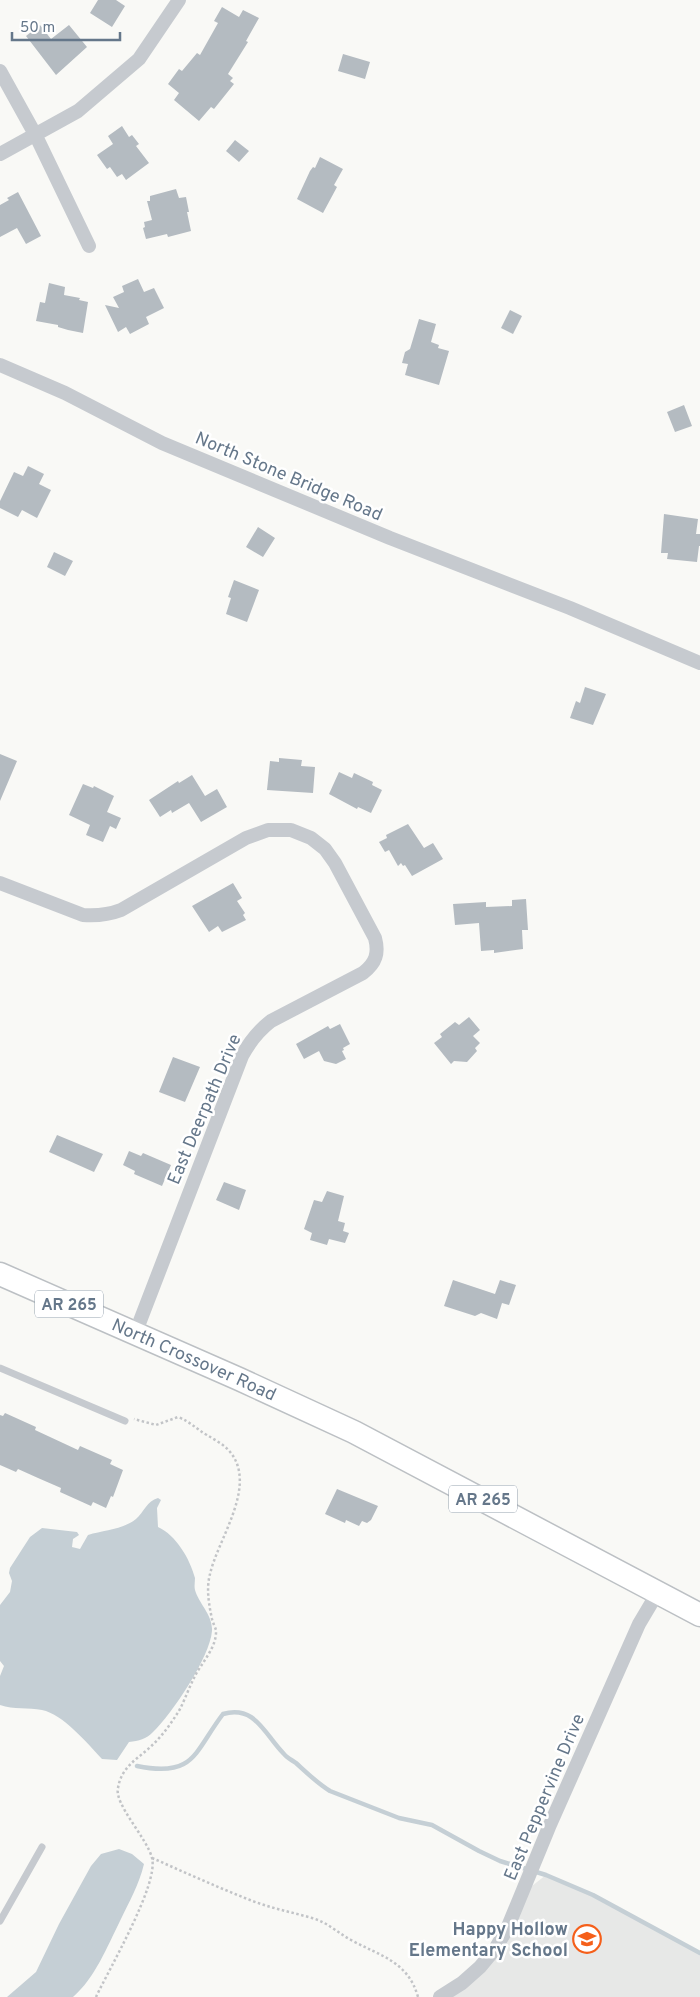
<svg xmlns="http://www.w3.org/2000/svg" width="700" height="1997" viewBox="0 0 700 1997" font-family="Overpass,sans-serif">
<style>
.built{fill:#e7e8e7}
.water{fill:#c5cfd5}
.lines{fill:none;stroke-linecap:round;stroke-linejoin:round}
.stream{stroke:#c5cfd5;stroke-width:4.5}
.building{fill:#b4bbc1}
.primary-casing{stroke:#bcc0c4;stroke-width:25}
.path{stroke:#c2c4c7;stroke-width:2.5;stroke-dasharray:2.5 2.5;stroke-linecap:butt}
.lane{stroke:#c6cacf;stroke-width:7}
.street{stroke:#c6cacf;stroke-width:14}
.primary{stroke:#fff;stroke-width:22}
.labels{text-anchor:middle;stroke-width:5;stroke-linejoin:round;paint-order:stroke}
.shield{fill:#fff;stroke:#93a0ad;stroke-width:1}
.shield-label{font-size:16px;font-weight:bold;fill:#65778a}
.street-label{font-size:18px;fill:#65778a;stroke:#fff}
.poi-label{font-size:18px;font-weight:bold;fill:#65778a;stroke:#fff;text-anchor:end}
</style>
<rect width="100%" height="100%" fill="#f9f9f6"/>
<path class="built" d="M 546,1875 L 593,1895 L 700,1953 L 700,1997 L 440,1997 L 480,1967 L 523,1893 Z"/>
<path class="water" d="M 158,1498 L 161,1500 L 157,1508 L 158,1527 C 176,1535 190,1559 195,1578 C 195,1582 194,1586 195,1590 C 199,1604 213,1615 212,1631 C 210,1657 172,1714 153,1732 C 146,1739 139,1741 129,1742 L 117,1760 L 102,1759 C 88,1744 63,1714 42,1710 C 28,1707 14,1710 0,1705 L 0,1676 L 4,1666 L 0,1661 L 0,1605 L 10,1592 L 12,1581 L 9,1573 L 10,1568 L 30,1537 L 42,1528 L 77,1532 L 79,1535 L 73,1539 L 72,1547 L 80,1549 L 88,1535 C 104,1530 122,1530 136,1519 C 144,1512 147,1501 158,1498 Z
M 119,1849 L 132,1854 L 144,1864 C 139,1885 129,1902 120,1921 C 107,1947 95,1978 73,1997 L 7,1997 L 36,1972 L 59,1924 L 91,1866 L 101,1854 Z"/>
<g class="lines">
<path class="stream" d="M 137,1766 C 195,1778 194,1752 223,1714 C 256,1705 264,1734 284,1754 C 287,1758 292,1760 296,1763 C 307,1773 317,1783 330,1791 L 399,1818 L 432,1825 L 479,1851 L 500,1861 L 546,1875 L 593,1895 L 700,1953"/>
</g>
<path class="building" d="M 98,0 L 116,0 L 125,6 L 112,27 L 90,13 Z
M 222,7 L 239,17 L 243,10 L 259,18 L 246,41 L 248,42 L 228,74 L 233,78 L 230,81 L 234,84 L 214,109 L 211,107 L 199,121 L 174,100 L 179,93 L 168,84 L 179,69 L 182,71 L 197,53 L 200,55 L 218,23 L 214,21 Z
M 40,25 L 51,39 L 69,25 L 87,47 L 56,75 L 26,36 Z
M 343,54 L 370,62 L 365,79 L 338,71 Z
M 122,126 L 129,137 L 132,135 L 139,144 L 136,146 L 149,163 L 126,180 L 122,174 L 117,177 L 110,167 L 107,169 L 97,155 L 113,144 L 108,136 Z
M 235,140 L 249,151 L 239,162 L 226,151 Z
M 320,157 L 343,169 L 334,185 L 337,187 L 323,213 L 297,199 L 310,171 L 313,167 L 315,168 Z
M 176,189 L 179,198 L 186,197 L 189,212 L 187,212 L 191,231 L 168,237 L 167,234 L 146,239 L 143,228 L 145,227 L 144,222 L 152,220 L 147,201 L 150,201 L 150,196 Z
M 18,192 L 41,236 L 26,244 L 17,228 L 0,237 L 0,205 L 9,200 L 7,198 Z
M 138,279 L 144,292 L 154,288 L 164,308 L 146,317 L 149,324 L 130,334 L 126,327 L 118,332 L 105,305 L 119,308 L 113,297 L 124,292 L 122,286 Z
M 49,283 L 65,287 L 64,295 L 80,298 L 79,300 L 88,302 L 83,333 L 68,330 L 58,327 L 58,325 L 36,321 L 40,302 L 45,303 Z
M 510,310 L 522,316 L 513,334 L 501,328 Z
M 419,319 L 436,324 L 431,342 L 439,345 L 438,348 L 449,351 L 439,385 L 405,375 L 408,364 L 402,363 L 405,352 L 410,349 Z
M 684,405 L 692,426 L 675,432 L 667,412 Z
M 28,466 L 44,474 L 39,484 L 51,490 L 37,518 L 22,510 L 18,517 L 0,508 L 0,501 L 14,472 L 23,476 Z
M 664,514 L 698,519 L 696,534 L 700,534 L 700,546 L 699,546 L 697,562 L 667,559 L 668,553 L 661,553 Z
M 258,527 L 275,538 L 263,557 L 246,547 Z
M 54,552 L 73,561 L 65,576 L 47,567 Z
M 234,580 L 259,590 L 247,622 L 226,614 L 231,598 L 228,597 Z
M 585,687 L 606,694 L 593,725 L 570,718 L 576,701 L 580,703 Z
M 0,754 L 17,761 L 0,801 Z
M 279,758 L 302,760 L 301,766 L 315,767 L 313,793 L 267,790 L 270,761 L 279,762 Z
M 339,772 L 352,778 L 354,773 L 373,782 L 372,785 L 382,790 L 371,813 L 358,807 L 357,809 L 329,794 Z
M 192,775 L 205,796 L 217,789 L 227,807 L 201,822 L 189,803 L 172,813 L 171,810 L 160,817 L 149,800 L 178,781 L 179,783 Z
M 83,784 L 93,788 L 94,786 L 114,796 L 107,812 L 121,818 L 116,829 L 110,826 L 103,842 L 86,835 L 90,825 L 69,815 Z
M 408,824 L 424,848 L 433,843 L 443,859 L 412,876 L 405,865 L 403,866 L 401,863 L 398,866 L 389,850 L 385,852 L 379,842 L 387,838 L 386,835 Z
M 233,883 L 242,898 L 237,901 L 245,913 L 243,915 L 246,920 L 222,932 L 218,926 L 209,932 L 192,906 Z
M 526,899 L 528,930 L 522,930 L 523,949 L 494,953 L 494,950 L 481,951 L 479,923 L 455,925 L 453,904 L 486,902 L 486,907 L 512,906 L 512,900 Z
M 469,1017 L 480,1030 L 473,1036 L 480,1043 L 475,1048 L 477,1051 L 467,1062 L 454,1061 L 451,1064 L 434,1043 L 442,1037 L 440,1034 L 455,1022 L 459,1025 Z
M 340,1024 L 350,1044 L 343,1048 L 344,1050 L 342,1051 L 346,1059 L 336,1064 L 324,1061 L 319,1051 L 304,1059 L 296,1044 L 328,1026 L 330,1029 Z
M 173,1057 L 200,1067 L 185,1102 L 159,1092 Z
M 57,1135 L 103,1154 L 94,1172 L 49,1152 Z
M 129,1151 L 141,1156 L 143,1153 L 171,1165 L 162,1186 L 134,1174 L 135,1171 L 123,1165 Z
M 224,1182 L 246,1190 L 239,1210 L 216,1200 Z
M 327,1191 L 344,1196 L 338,1221 L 345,1223 L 343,1231 L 349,1233 L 345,1243 L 329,1239 L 327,1245 L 310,1240 L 312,1233 L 304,1229 L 314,1200 L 322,1202 Z
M 453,1280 L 495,1294 L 500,1280 L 516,1285 L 509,1305 L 502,1303 L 497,1319 L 481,1313 L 475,1316 L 444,1306 Z
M 5,1413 L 36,1427 L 35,1430 L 78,1450 L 80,1446 L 112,1460 L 110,1464 L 123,1470 L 113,1497 L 111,1496 L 106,1508 L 93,1502 L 91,1506 L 60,1492 L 61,1488 L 38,1478 L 18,1469 L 16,1472 L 0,1465 L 0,1415 L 3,1416 Z
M 337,1489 L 378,1506 L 371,1520 L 367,1523 L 362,1521 L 359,1526 L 346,1520 L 345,1523 L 325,1514 Z"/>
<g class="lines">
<defs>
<g id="primary">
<path id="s1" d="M 0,1274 L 239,1379 L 354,1432 L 700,1615"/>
</g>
</defs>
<use href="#primary" class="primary-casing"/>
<path class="path" d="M 152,1858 C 184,1872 217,1887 250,1900 C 270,1908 291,1912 312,1918 C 327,1922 338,1933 351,1940 C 380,1956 408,1961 418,1997
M 96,1997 C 109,1969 159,1884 152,1858 C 147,1838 114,1804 118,1788 C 121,1769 134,1761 147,1750 C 160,1739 171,1724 180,1709 C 185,1699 189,1688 194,1678 C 201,1663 217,1648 216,1630 C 215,1627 213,1623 212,1619 C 209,1605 206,1589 210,1574 C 218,1539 257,1487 231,1453 C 225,1445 215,1440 207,1435 C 196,1429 191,1422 178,1417 L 156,1425 L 134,1419"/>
<path class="lane" d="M 0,1368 L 125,1421
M 0,1921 L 42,1847"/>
<path class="street" d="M 0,71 L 36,136 L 89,246
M 0,154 L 78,111 L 139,59 L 179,0
M 0,365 L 65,393 L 162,443 L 390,538 L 570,608 L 700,663
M 0,883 L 83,915 C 97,916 108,915 121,910 L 246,838 L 268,830 L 291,830 L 311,838 L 325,849 L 335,863 L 375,938 C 379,953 376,963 363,973 L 271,1021 C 258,1031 250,1041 242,1056 L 135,1334
M 440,1997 L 462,1983 L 480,1967 L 495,1949 L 507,1929 L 549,1827 L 639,1624 L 658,1592"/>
<use href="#primary" class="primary"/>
</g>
<defs>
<symbol id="school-ring" viewBox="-11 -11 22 22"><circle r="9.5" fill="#fff" stroke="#f55f1a" stroke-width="1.5"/><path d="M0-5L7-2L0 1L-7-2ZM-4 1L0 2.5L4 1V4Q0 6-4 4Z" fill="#f55f1a"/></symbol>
</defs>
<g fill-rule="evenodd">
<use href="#school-ring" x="571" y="1923" width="32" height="32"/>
</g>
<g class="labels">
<g class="shield">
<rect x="35" y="1290.5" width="68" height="27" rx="4"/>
<rect x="449" y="1485.5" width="68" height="27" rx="4"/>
</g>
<g class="shield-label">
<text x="69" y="1310">AR 265</text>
<text x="483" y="1505">AR 265</text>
</g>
<g class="street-label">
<text transform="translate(289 476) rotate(23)" y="6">North Stone Bridge Road</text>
<text transform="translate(204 1109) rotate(-67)" y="6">East Deerpath Drive</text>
<text dy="6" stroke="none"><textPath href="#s1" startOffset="212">North Crossover Road</textPath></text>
<text transform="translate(544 1797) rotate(-67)" y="6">East Peppervine Drive</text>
</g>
<g class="poi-label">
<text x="568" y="1935">Happy Hollow<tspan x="568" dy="21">Elementary School</tspan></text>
</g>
</g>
<path d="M12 32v8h108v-8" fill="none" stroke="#65778a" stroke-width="2.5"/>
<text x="20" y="32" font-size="15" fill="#65778a" stroke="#ffffff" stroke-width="4" paint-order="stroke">50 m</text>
</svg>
